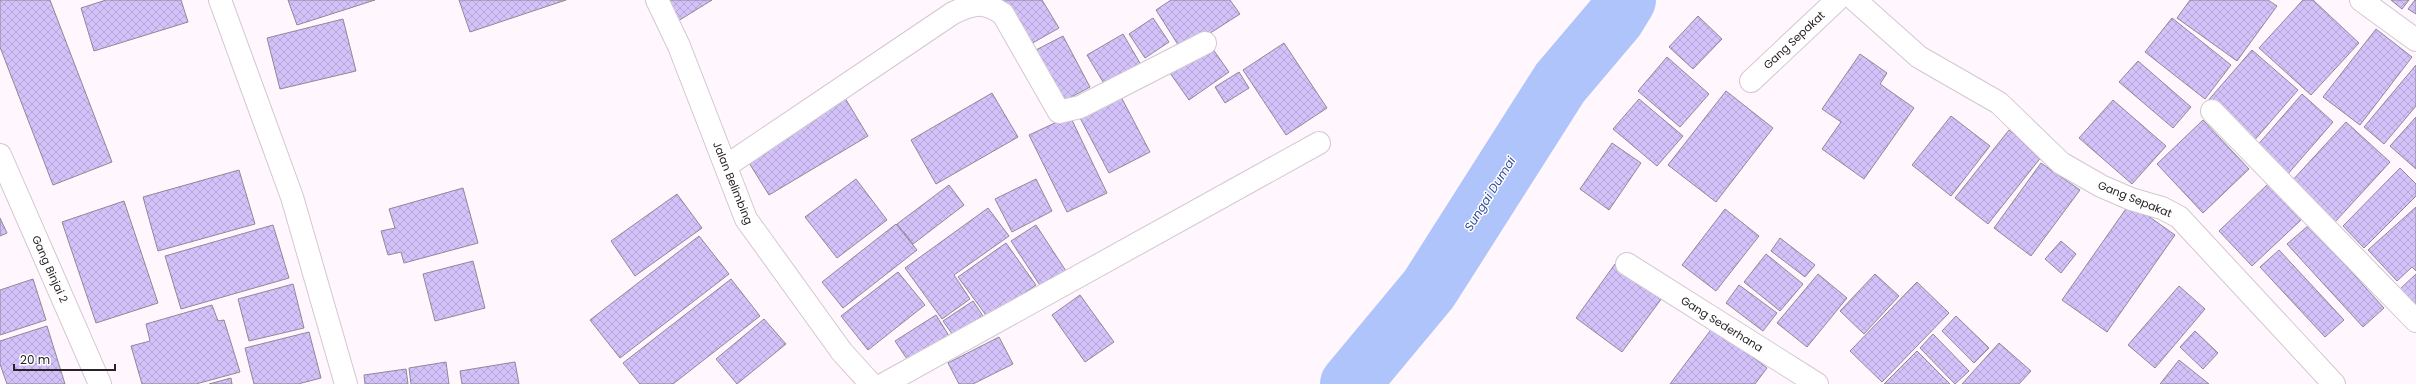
<svg xmlns="http://www.w3.org/2000/svg" width="2416" height="384" viewBox="0 0 2416 384" font-family="Poppins,sans-serif">
<style>
.lines{fill:none;stroke-linecap:round;stroke-linejoin:round}
.river{stroke:#afc4fa;stroke-width:60}
.building{fill:url(#building-cross-hatch);stroke:#8d8996}
.street-casing{stroke:#d3c7d1;stroke-width:24}
.street{stroke:#fff;stroke-width:22}
.labels{text-anchor:middle;stroke-width:3;stroke-linejoin:round;paint-order:stroke}
.street-label{font-size:11px;fill:#282327;stroke:#fff}
.water-label{font-size:12px;font-style:italic;fill:#344d9a;stroke:#fff}
</style>
<defs>
<pattern id="building-cross-hatch" width="8" height="8" patternUnits="userSpaceOnUse"><rect width="8" height="8" fill="#d3c1fa"/><path d="M0 0l8 8M0 8l8-8" fill="none" stroke="#b5a6d6"/></pattern>
</defs>
<rect width="100%" height="100%" fill="#fff7fd"/>
<g class="lines">
<path class="river" d="M 1350,384 L 1429,289 L 1560,83 L 1615,18 L 1626,0"/>
</g>
<path class="building" d="M 0,0 L 50,0 L 112,162 L 53,185 L 0,47 Z
M 106,0 L 181,0 L 188,22 L 94,51 L 81,8 Z
M 288,0 L 375,0 L 297,25 Z
M 459,0 L 566,0 L 470,32 Z
M 665,0 L 712,0 L 678,21 Z
M 1002,0 L 1042,0 L 1059,28 L 1029,45 Z
M 1171,0 L 1230,0 L 1240,14 L 1182,51 L 1156,10 Z
M 2190,0 L 2268,0 L 2277,6 L 2237,61 L 2177,18 Z
M 2303,0 L 2313,0 L 2359,43 L 2311,95 L 2259,48 Z
M 2391,0 L 2409,0 L 2402,9 Z
M 2415,0 L 2416,0 L 2416,14 L 2408,9 Z
M 1698,16 L 1722,39 L 1693,69 L 1669,47 Z
M 1153,18 L 1169,42 L 1145,58 L 1129,34 Z
M 2172,18 L 2231,65 L 2205,99 L 2145,52 Z
M 343,19 L 356,71 L 280,89 L 267,38 Z
M 2376,29 L 2412,57 L 2360,125 L 2323,97 Z
M 1123,34 L 1144,70 L 1109,92 L 1087,55 Z
M 1063,36 L 1090,87 L 1062,102 L 1034,51 Z
M 1284,43 L 1327,108 L 1286,135 L 1243,70 Z
M 1210,45 L 1229,72 L 1189,100 L 1170,73 Z
M 2252,50 L 2298,90 L 2252,143 L 2206,103 Z
M 1860,54 L 1887,73 L 1880,84 L 1914,108 L 1864,179 L 1822,149 L 1841,122 L 1822,109 Z
M 1667,57 L 1709,94 L 1680,127 L 1638,91 Z
M 2138,61 L 2191,107 L 2173,128 L 2119,82 Z
M 2416,65 L 2416,106 L 2384,144 L 2364,127 Z
M 1239,72 L 1249,88 L 1225,103 L 1215,87 Z
M 1726,91 L 1773,128 L 1716,202 L 1668,165 Z
M 992,93 L 1018,137 L 936,184 L 911,140 Z
M 2302,94 L 2333,122 L 2287,175 L 2256,147 Z
M 1120,95 L 1150,152 L 1109,173 L 1079,116 Z
M 845,98 L 868,136 L 769,195 L 746,158 Z
M 1639,99 L 1683,136 L 1657,166 L 1613,129 Z
M 2113,100 L 2166,146 L 2132,184 L 2079,138 Z
M 1070,116 L 1107,193 L 1067,212 L 1029,135 Z
M 1951,116 L 1990,146 L 1951,196 L 1912,165 Z
M 2416,117 L 2416,169 L 2390,146 Z
M 2203,120 L 2249,169 L 2203,213 L 2157,164 Z
M 2346,122 L 2390,162 L 2335,222 L 2291,182 Z
M 2009,130 L 2042,156 L 1988,224 L 1955,198 Z
M 1612,143 L 1641,163 L 1609,210 L 1580,189 Z
M 2041,163 L 2080,190 L 2031,256 L 1994,228 Z
M 2400,168 L 2416,184 L 2416,196 L 2364,248 L 2343,226 Z
M 239,170 L 255,224 L 158,251 L 143,197 Z
M 856,179 L 887,220 L 837,258 L 805,217 Z
M 1036,179 L 1052,211 L 1012,232 L 995,199 Z
M 2268,184 L 2302,219 L 2252,266 L 2219,231 Z
M 949,185 L 964,205 L 913,244 L 897,224 Z
M 463,188 L 478,243 L 404,263 L 401,252 L 388,255 L 381,231 L 395,228 L 389,209 Z
M 677,194 L 702,228 L 635,276 L 611,241 Z
M 124,201 L 158,303 L 96,323 L 62,222 Z
M 2130,203 L 2175,235 L 2107,332 L 2062,300 Z
M 2416,207 L 2416,271 L 2412,267 L 2397,281 L 2368,250 Z
M 988,208 L 1009,236 L 954,275 L 970,299 L 942,319 L 905,268 Z
M 1725,209 L 1759,236 L 1716,291 L 1682,265 Z
M 0,218 L 7,233 L 0,236 Z
M 896,224 L 917,250 L 843,308 L 822,282 Z
M 273,225 L 289,278 L 181,309 L 165,256 Z
M 1036,225 L 1068,274 L 1043,290 L 1011,241 Z
M 2309,225 L 2384,308 L 2363,327 L 2287,244 Z
M 699,236 L 729,274 L 620,358 L 590,320 Z
M 1780,238 L 1815,265 L 1805,277 L 1771,251 Z
M 2061,241 L 2076,254 L 2061,273 L 2045,259 Z
M 1006,243 L 1036,285 L 988,318 L 958,277 Z
M 2279,250 L 2344,320 L 2325,337 L 2260,267 Z
M 1766,254 L 1803,284 L 1780,311 L 1744,282 Z
M 473,261 L 485,308 L 435,321 L 423,274 Z
M 1615,264 L 1662,298 L 1622,352 L 1576,318 Z
M 898,272 L 925,305 L 868,350 L 841,316 Z
M 1818,274 L 1847,298 L 1807,347 L 1777,323 Z
M 1875,274 L 1899,296 L 1864,334 L 1840,311 Z
M 2416,274 L 2416,306 L 2400,289 Z
M 33,279 L 46,320 L 0,335 L 0,290 Z
M 731,279 L 760,316 L 673,384 L 640,384 L 623,363 Z
M 1917,282 L 1949,313 L 1882,382 L 1850,351 Z
M 293,284 L 304,328 L 249,341 L 238,299 Z
M 1739,285 L 1777,313 L 1763,331 L 1726,303 Z
M 2179,286 L 2205,309 L 2155,368 L 2128,345 Z
M 1080,295 L 1114,342 L 1085,362 L 1052,315 Z
M 973,301 L 985,319 L 955,338 L 943,321 Z
M 212,305 L 218,321 L 224,320 L 240,372 L 196,384 L 142,384 L 131,346 L 150,341 L 146,324 Z
M 936,315 L 951,339 L 911,365 L 895,341 Z
M 1956,316 L 1989,348 L 1974,363 L 1942,331 Z
M 764,319 L 786,344 L 737,384 L 716,359 Z
M 47,326 L 65,384 L 7,384 L 0,364 L 0,341 Z
M 1713,327 L 1767,368 L 1755,384 L 1670,384 Z
M 2195,331 L 2218,353 L 2203,369 L 2180,347 Z
M 309,332 L 321,378 L 298,384 L 254,384 L 245,348 Z
M 1933,334 L 1969,371 L 1955,384 L 1920,348 Z
M 999,337 L 1013,364 L 973,384 L 959,384 L 948,363 Z
M 1999,343 L 2031,371 L 2019,384 L 1962,384 Z
M 1917,351 L 1950,384 L 1884,384 Z
M 2179,360 L 2209,384 L 2160,384 Z
M 446,362 L 449,384 L 411,384 L 409,368 Z
M 515,362 L 519,384 L 462,384 L 460,371 Z
M 406,369 L 408,384 L 365,384 L 364,375 Z
M 231,378 L 232,384 L 209,384 Z"/>
<g class="lines">
<defs>
<path id="street" d="M 220,0 L 292,197 L 346,384
M 657,0 L 679,46 L 746,219 L 842,352 L 871,384
M 1855,0 L 1919,57 L 1999,103 L 2061,163 L 2101,186 L 2131,199 L 2162,208 L 2179,217 L 2334,384
M 2361,0 L 2416,40
M 1751,81 L 1837,0
M 2212,111 L 2416,321
M 0,155 L 100,384
M 726,166 L 953,13 C 975,3 983,1 1003,14 L 1059,112 L 1080,107 L 1205,43
M 1627,264 L 1817,384
M 884,384 L 1319,143"/>
</defs>
<use href="#street" class="street-casing"/>
<use href="#street" class="street"/>
</g>
<g class="labels">
<g class="street-label">
<text transform="translate(1794 40) rotate(-43)" y="4">Gang Sepakat</text>
<text transform="translate(733 183) rotate(68)" y="4">Jalan Belimbing</text>
<text transform="translate(2135 199) rotate(22)" y="4">Gang Sepakat</text>
<text transform="translate(50 269) rotate(66)" y="4">Gang Binjai 2</text>
<text transform="translate(1722 324) rotate(32)" y="4">Gang Sederhana</text>
</g>
<g class="water-label">
<text transform="translate(1490 194) rotate(-58)" y="4">Sungai Dumai</text>
</g>
</g>
<path d="M14 364v6h101v-6" fill="none" stroke="#282327" stroke-width="2"/>
<text x="20" y="364" font-size="12" fill="#282327" stroke="#ffffff" stroke-width="3" paint-order="stroke">20 m</text>
</svg>
